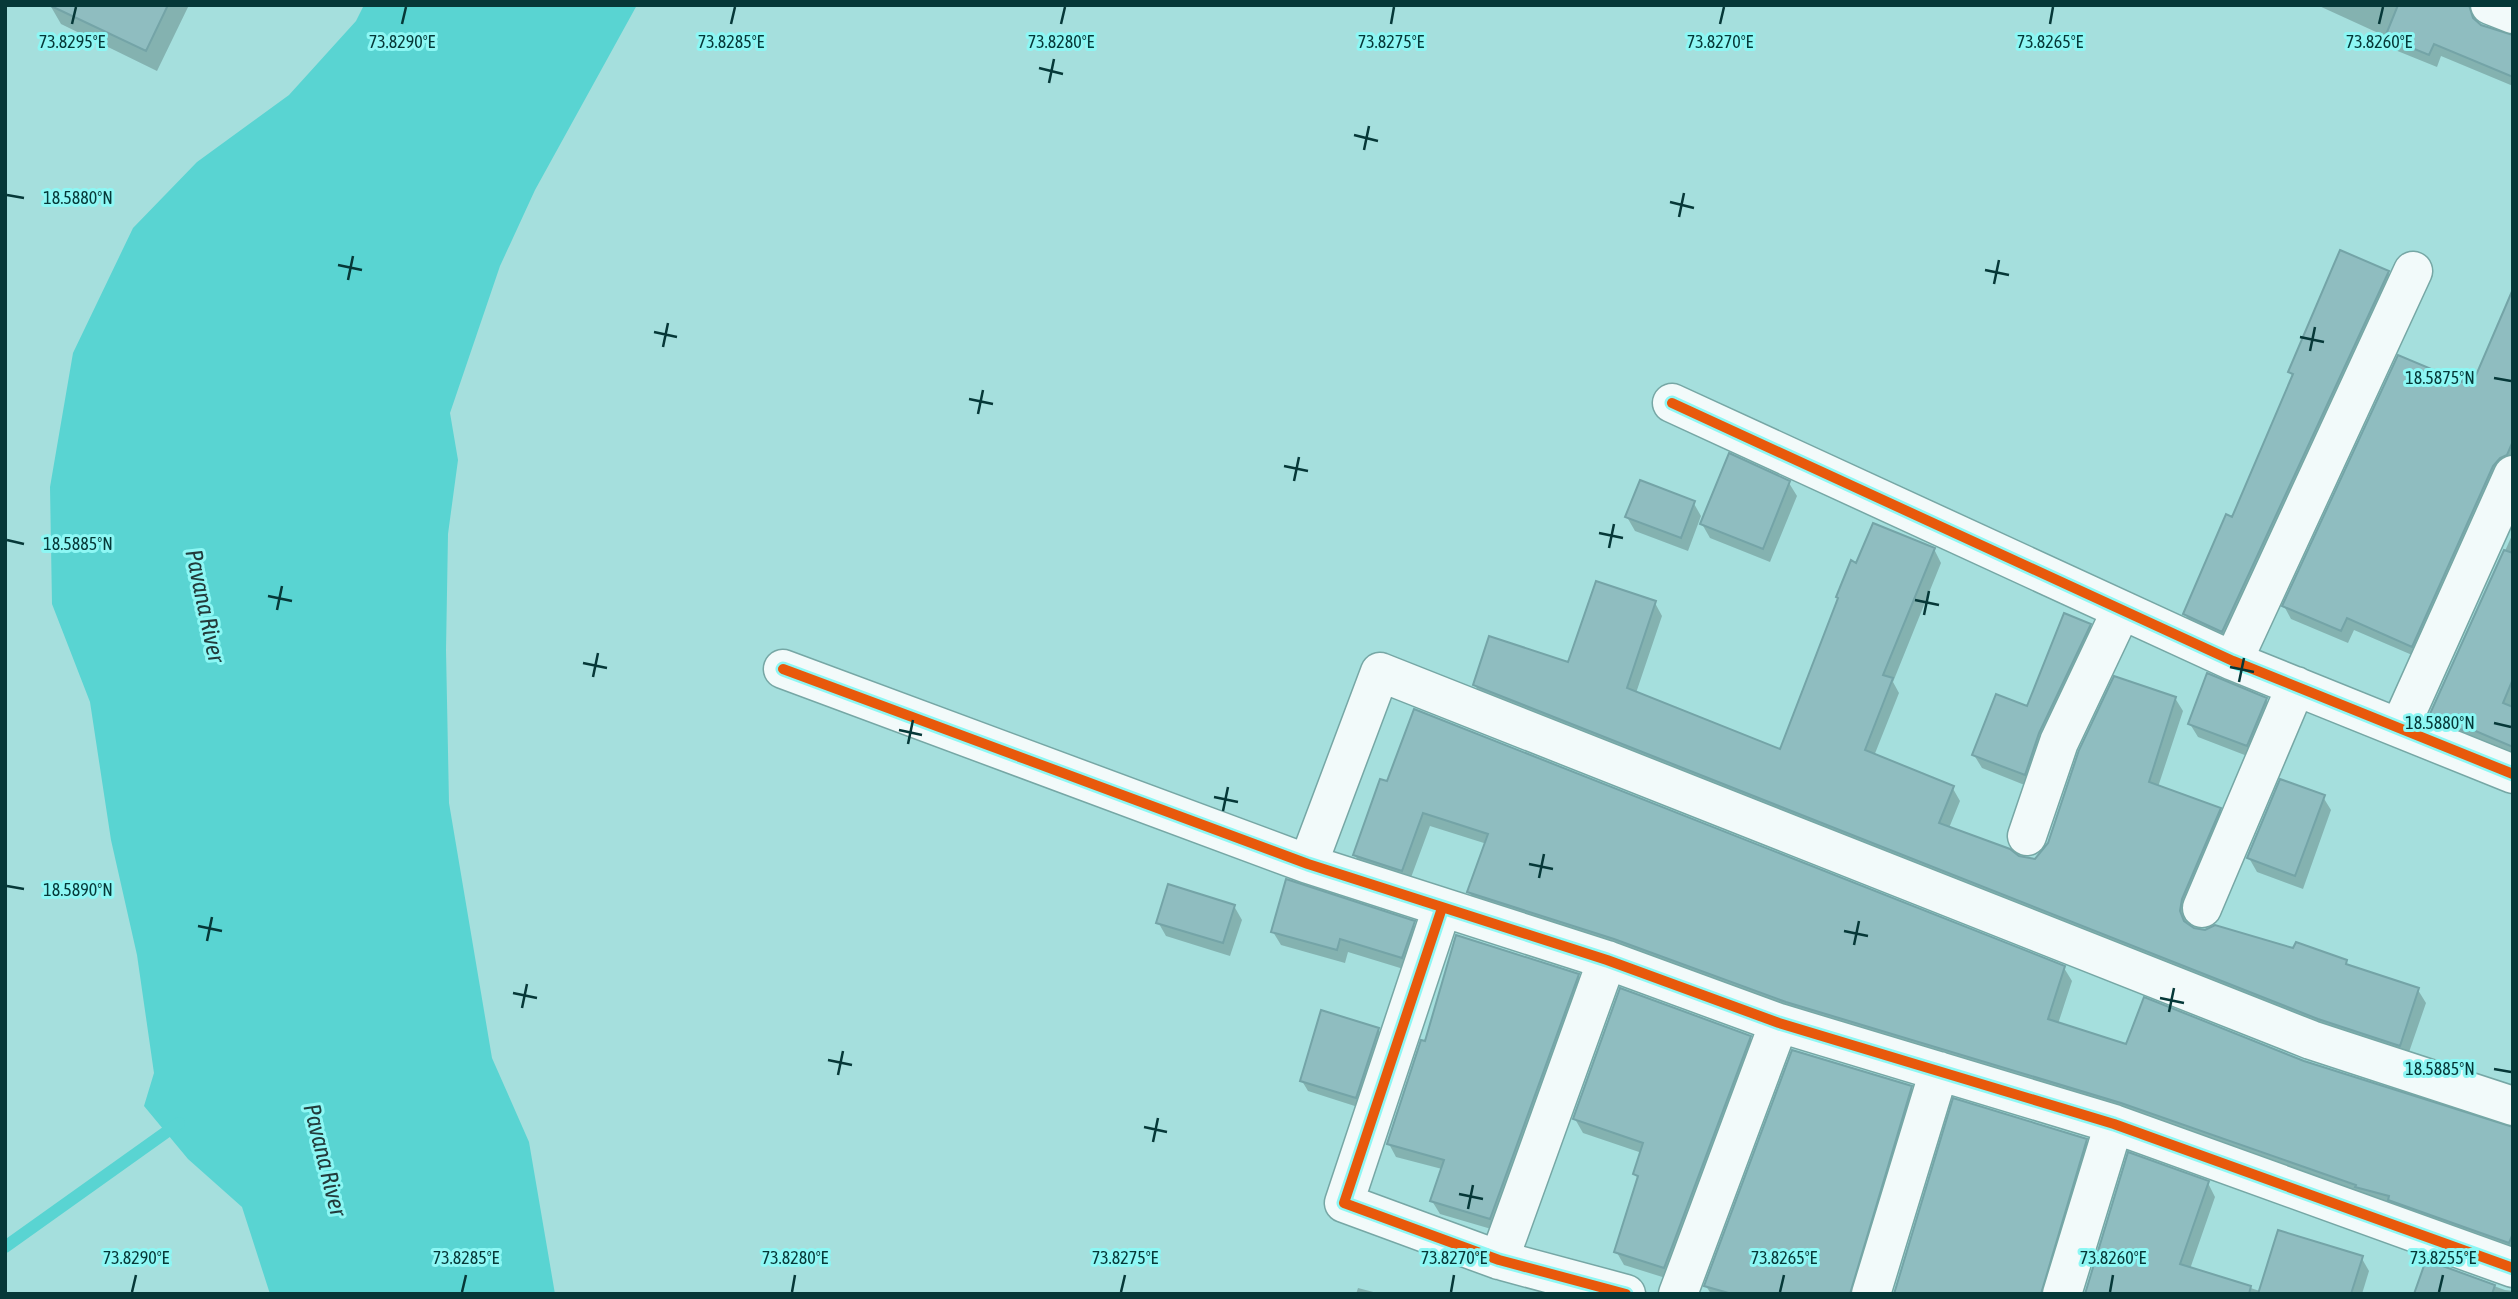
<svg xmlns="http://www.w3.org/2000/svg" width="2518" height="1299" viewBox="0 0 2518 1299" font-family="'Asap Condensed',sans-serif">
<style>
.water{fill:#59d4d2}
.shadow{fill:#0003}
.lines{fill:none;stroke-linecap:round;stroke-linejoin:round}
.stream{stroke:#59d4d2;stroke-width:12}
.building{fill:#8fbdc0;stroke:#74a4a7;stroke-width:2}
.minor-casing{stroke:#76a7a5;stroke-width:41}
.minor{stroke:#f2fafa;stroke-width:38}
.cycleway-casing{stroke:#8df7f4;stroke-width:15}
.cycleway{stroke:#e8590c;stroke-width:10}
.ticks{fill:none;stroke:#063838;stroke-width:2.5}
.labels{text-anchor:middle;stroke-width:6;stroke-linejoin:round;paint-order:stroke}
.water-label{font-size:24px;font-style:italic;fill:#233b3b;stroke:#8df7f4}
.ticks-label{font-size:18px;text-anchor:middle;fill:#063838;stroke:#8df7f4;stroke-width:6;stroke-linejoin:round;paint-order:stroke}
</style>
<rect width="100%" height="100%" fill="#a5dfdd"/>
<path class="water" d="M 364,5 L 637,5 L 535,190 L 500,266 L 450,413 L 458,460 L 448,534 L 446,650 L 449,803 L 492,1058 L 529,1142 L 555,1294 L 270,1294 L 242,1207 L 188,1159 L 144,1106 L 154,1073 L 137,955 L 111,840 L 90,702 L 52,604 L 50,487 L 73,353 L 133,228 L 197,162 L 289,95 L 356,21 Z"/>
<path class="shadow" d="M 50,5 L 189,5 L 157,71 L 61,24 Z
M 2317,5 L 2481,5 L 2476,12 L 2475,23 L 2481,27 L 2513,37 L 2513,86 L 2441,56 L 2437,67 L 2395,50 L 2387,37 Z
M 2388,273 L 2394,283 L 2228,641 L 2191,624 L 2185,614 L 2233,519 L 2293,377 L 2290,372 Z
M 2513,320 L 2513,467 L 2419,658 L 2354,630 L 2348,643 L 2291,619 L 2284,606 L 2463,384 L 2475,382 Z
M 1789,483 L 1797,496 L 1770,562 L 1710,538 L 1702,524 Z
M 1693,502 L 1701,516 L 1688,551 L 1635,531 L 1627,517 Z
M 2513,533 L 2513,756 L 2438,729 L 2431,716 Z
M 1934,549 L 1941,563 L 1893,682 L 1899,693 L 1874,756 L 1952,787 L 1960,801 L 1949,828 L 2019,858 L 2035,861 L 2175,698 L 2183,711 L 2158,787 L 2219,809 L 2227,822 L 2188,913 L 2187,925 L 2193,930 L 2346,962 L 2348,966 L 2418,990 L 2426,1003 L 2407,1058 L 1482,698 L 1475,685 L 1570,664 L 1655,603 L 1662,616 L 1636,693 L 1781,751 L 1857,565 Z
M 2090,625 L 2097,639 L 2032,788 L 1982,768 L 1974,755 L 2028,708 Z
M 2266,700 L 2274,713 L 2255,759 L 2198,737 L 2190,724 Z
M 1381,781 L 2064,968 L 2072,981 L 2058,1024 L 2127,1046 L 2304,1062 L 2513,1129 L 2513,1254 L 1795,1015 L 1477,905 L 1469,892 L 1487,844 L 1430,826 L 1409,883 L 1362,868 L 1355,855 Z
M 2323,797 L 2331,810 L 2303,889 L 2257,872 L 2249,858 Z
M 1234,906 L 1242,920 L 1230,956 L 1166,936 L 1158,922 Z
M 1413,923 L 1421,936 L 1410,971 L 1348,952 L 1345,963 L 1281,945 L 1273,932 Z
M 1578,975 L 1585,988 L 1498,1231 L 1440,1214 L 1432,1201 L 1442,1169 L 1396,1157 L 1389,1144 Z
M 1378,1029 L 1384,1040 L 1361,1108 L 1308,1091 L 1302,1081 Z
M 1750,1037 L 1758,1051 L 1672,1280 L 1624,1265 L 1616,1251 L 1639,1180 L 1635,1174 L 1642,1153 L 1583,1133 L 1575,1119 Z
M 1910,1087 L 1918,1101 L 1860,1294 L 1711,1294 L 1706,1286 Z
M 2085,1140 L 2093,1154 L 2051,1294 L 1896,1294 Z
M 2208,1183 L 2215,1197 L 2190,1269 L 2260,1291 L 2361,1257 L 2369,1271 L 2362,1294 L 2087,1294 Z
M 2427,1262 L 2505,1290 L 2513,1291 L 2513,1294 L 2416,1294 Z
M 1358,1288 L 1381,1294 L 1356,1294 Z"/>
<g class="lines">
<path class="stream" d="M 5,1247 L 179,1123"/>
</g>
<path class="building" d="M 49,5 L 168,5 L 146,51 Z
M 2398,5 L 2469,5 L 2473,18 L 2481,25 L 2513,35 L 2513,77 L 2434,44 L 2429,55 L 2385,37 Z
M 2340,250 L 2389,271 L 2222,632 L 2183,614 L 2226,514 L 2232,517 L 2293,374 L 2288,372 Z
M 2513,289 L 2513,441 L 2507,455 L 2500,458 L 2493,466 L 2412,647 L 2347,618 L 2341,631 L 2282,606 L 2398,355 L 2462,382 L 2465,376 L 2474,380 Z
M 1729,453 L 1790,481 L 1763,549 L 1700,524 Z
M 1640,480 L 1695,501 L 1681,538 L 1625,517 Z
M 1873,523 L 1935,548 L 1883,675 L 1893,678 L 1865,750 L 1954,786 L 1939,823 L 2010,849 L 2019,856 L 2035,859 L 2048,843 L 2079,750 L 2114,676 L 2176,697 L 2149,782 L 2221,808 L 2182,899 L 2180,911 L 2184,921 L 2194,928 L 2205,930 L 2215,925 L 2293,948 L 2296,942 L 2347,960 L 2346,964 L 2419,988 L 2400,1046 L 2318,1019 L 1473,685 L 1489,636 L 1568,662 L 1596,581 L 1656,601 L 1627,688 L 1780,749 L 1838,598 L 1836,597 L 1851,560 L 1856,563 Z
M 2504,550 L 2513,553 L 2513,679 L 2503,703 L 2513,707 L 2513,747 L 2464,726 L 2462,730 L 2429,716 Z
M 2064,613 L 2091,624 L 2039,733 L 2025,775 L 1972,755 L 1996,694 L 2027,706 Z
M 2207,673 L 2267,698 L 2247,746 L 2188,724 Z
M 1414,709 L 2065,966 L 2048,1019 L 2126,1044 L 2144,997 L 2304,1061 L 2513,1127 L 2513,1233 L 2509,1243 L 2388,1200 L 2389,1196 L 2355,1187 L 2356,1185 L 2121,1103 L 1786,1002 L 1614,939 L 1467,892 L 1488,834 L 1423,813 L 1402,871 L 1353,855 L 1380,779 L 1387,781 Z
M 2280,779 L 2325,795 L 2295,876 L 2247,858 Z
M 1286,879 L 1415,921 L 1402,958 L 1340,939 L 1337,950 L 1271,932 Z
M 1168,884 L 1235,905 L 1223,943 L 1156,923 Z
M 1456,935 L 1579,974 L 1490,1219 L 1430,1201 L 1444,1160 L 1387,1144 L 1421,1040 L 1425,1041 Z
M 1620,988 L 1751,1036 L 1664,1268 L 1614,1252 L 1638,1176 L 1633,1174 L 1643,1143 L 1573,1119 Z
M 1321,1010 L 1379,1028 L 1356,1098 L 1300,1081 Z
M 1792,1050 L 1912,1086 L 1850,1294 L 1732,1294 L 1704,1286 Z
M 1953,1098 L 2087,1139 L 2041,1294 L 1894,1294 Z
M 2128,1152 L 2209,1181 L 2180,1264 L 2251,1286 L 2249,1294 L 2085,1294 Z
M 2278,1230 L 2363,1256 L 2351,1294 L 2258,1294 Z
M 2426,1260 L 2495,1285 L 2492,1294 L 2414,1294 Z"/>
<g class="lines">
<defs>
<path id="minor" d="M 2490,5 L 2513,14
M 1672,403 L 2233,661 L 2513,774
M 2233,661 L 2413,271
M 783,669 L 1308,864 L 1607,960 L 1779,1023 L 2114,1124 L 2513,1268
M 2400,727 L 2513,475
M 2027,836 L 2059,742 L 2121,611
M 1308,864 L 1380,672 L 2311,1040 L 2513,1106
M 1442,908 L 1344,1203 L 1499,1260 L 1626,1294
M 2202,908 L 2296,686
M 1499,1260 L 1607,960
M 1678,1294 L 1779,1023
M 1871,1294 L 1939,1071
M 2062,1294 L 2114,1124"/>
</defs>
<use href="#minor" class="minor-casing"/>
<use href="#minor" class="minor"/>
<defs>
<path id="cycleway" d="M 1672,403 L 2233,661 L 2513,774
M 783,669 L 1308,864 L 1607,960 L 1779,1023 L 2114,1124 L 2513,1268
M 1442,908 L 1344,1203 L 1499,1260 L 1626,1294"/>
</defs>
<use href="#cycleway" class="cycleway-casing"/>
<use href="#cycleway" class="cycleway"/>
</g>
<path class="ticks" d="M 72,24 L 76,7M 402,24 L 406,7M 731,24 L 735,7M 1061,24 L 1065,7M 1391,24 L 1394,7M 1720,24 L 1724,7M 2050,24 L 2053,7M 2379,24 L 2383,7M 1039,68 L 1063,74M 1049,83 L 1054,59M 1354,135 L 1378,141M 1364,150 L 1369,126M 7,195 L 24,198M 1670,202 L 1694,208M 1679,217 L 1684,193M 338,265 L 362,270M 1985,270 L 2009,275M 348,280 L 353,256M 1994,284 L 1999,260M 654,332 L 677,337M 2300,337 L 2324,342M 663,347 L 668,323M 2310,351 L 2315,327M 2494,378 L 2511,381M 969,399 L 993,404M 978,414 L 983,390M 1284,466 L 1308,471M 1294,481 L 1299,457M 1599,533 L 1623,538M 7,540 L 24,544M 1609,548 L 1614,524M 268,596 L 292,601M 1915,600 L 1939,605M 277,610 L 282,586M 1924,615 L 1929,591M 583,663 L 607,668M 2230,667 L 2254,672M 593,677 L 598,653M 2239,682 L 2244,658M 2494,723 L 2511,727M 899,730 L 922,735M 908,744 L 913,720M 1214,797 L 1238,802M 1223,811 L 1228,787M 1529,864 L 1553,869M 1539,878 L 1544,854M 7,886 L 24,889M 198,926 L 222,931M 1844,931 L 1868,936M 207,941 L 212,917M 1854,945 L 1859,921M 513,993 L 537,998M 2160,998 L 2184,1003M 522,1008 L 527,984M 2169,1012 L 2174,988M 828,1060 L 852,1065M 2494,1069 L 2511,1072M 838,1075 L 843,1051M 1144,1127 L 1167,1132M 1153,1142 L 1158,1118M 1459,1194 L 1483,1199M 1468,1209 L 1473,1185M 132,1292 L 136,1275M 462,1292 L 466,1275M 792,1292 L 795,1275M 1121,1292 L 1125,1275M 1451,1292 L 1454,1275M 1780,1292 L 1784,1275M 2110,1292 L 2113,1275M 2439,1292 L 2443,1275"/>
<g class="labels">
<g class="water-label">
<text transform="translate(205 606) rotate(78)" y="8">Pavana River</text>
<text transform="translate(325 1160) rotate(76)" y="8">Pavana River</text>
</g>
</g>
<g class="ticks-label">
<text x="72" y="48">73.8295°E</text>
<text x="402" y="48">73.8290°E</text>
<text x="731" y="48">73.8285°E</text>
<text x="1061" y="48">73.8280°E</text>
<text x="1391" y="48">73.8275°E</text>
<text x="1720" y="48">73.8270°E</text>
<text x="2050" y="48">73.8265°E</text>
<text x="2379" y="48">73.8260°E</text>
<text x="78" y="204">18.5880°N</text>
<text x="2440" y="384">18.5875°N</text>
<text x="78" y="550">18.5885°N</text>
<text x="2440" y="729">18.5880°N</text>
<text x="78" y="896">18.5890°N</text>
<text x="2440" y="1075">18.5885°N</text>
<text x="136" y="1264">73.8290°E</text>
<text x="466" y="1264">73.8285°E</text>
<text x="795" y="1264">73.8280°E</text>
<text x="1125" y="1264">73.8275°E</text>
<text x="1454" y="1264">73.8270°E</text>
<text x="1784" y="1264">73.8265°E</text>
<text x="2113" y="1264">73.8260°E</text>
<text x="2443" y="1264">73.8255°E</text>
</g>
<rect width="2518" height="1299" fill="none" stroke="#063838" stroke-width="14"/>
</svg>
